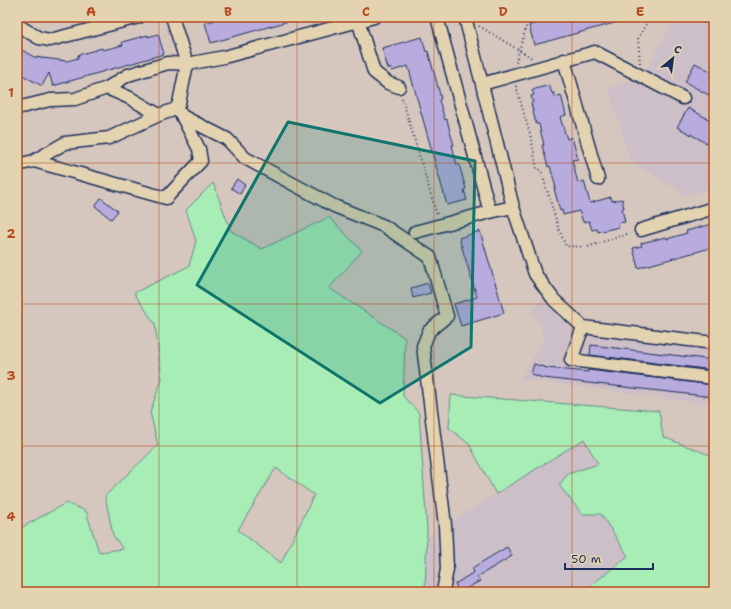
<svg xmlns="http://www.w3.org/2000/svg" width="731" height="609" viewBox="0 0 731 609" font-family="'Shantell Sans',sans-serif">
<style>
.built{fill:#cdbfc7}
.green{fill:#a8ecb6;stroke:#628e8a;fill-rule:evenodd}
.building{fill:#b7acdd;stroke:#1b2f5e}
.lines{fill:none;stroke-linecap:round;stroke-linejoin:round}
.minor-casing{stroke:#1b2f5e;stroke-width:15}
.path{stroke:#1b2f5e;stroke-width:2;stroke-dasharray:1 3;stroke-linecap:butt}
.minor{stroke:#e4d3b0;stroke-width:12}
.marked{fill:#0f766e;fill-opacity:0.2;stroke:#0f766e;stroke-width:3;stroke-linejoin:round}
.grid{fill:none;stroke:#b54e20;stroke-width:1;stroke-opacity:0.55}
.neatline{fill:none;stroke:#b54e20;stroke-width:1.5}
.grid-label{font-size:13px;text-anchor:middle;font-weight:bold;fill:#b54e20}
</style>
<rect width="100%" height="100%" fill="#d6c7be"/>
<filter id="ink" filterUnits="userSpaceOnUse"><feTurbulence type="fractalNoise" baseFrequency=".025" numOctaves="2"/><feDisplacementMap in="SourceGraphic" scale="8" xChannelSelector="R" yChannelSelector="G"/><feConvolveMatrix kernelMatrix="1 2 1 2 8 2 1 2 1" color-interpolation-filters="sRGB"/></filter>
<g filter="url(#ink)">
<path class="built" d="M 675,17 L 714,17 L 714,188 L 686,195 L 630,162 L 609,88 L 642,77 Z
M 541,299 L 572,330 L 714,349 L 714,405 L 520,379 L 545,338 L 532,311 Z
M 584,439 L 679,592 L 339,592 Z"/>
<path class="green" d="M 213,183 L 231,231 L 262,249 L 329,217 L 362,251 L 329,288 L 405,338 L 403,396 L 419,413 L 427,530 L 425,592 L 17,592 L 17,530 L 66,503 L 86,511 L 99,552 L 123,549 L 113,535 L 105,496 L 158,445 L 150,412 L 162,379 L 155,324 L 134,293 L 189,266 L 196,241 L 186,210 ZM 276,468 L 314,495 L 281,563 L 238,530 Z
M 451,395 L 659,411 L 663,437 L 710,455 L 714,450 L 714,592 L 584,591 L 628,556 L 601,514 L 582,514 L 559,485 L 568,474 L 598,464 L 584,439 L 496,494 L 469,444 L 449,428 Z"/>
<path class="building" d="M 214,17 L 293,17 L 293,20 L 211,43 L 205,23 L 215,20 Z
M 550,17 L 625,17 L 625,20 L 534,45 L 529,25 L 538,23 L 537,20 Z
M 158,34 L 164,54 L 53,86 L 49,73 L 42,86 L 17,72 L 17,47 L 34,57 L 67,61 L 78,58 L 78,55 L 102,48 L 103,50 L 123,45 L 122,42 L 148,35 L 148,37 Z
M 422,37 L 426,52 L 428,51 L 438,87 L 441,99 L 439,100 L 445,120 L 447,119 L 450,132 L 454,145 L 452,145 L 457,165 L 459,164 L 466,189 L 464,190 L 467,200 L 447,205 L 408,66 L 392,71 L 391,68 L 388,69 L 382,48 Z
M 695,63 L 714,73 L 714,98 L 685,82 Z
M 549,85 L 552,93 L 554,93 L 555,97 L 561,95 L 566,115 L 560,117 L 567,139 L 572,137 L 578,159 L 572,160 L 578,183 L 584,181 L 590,203 L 611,197 L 612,201 L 622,199 L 624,208 L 622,209 L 625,222 L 618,223 L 619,227 L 598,232 L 597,229 L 592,230 L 589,221 L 583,222 L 579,211 L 563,215 L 562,210 L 560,211 L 554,188 L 556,188 L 550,166 L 548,167 L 542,145 L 544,145 L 541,133 L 539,124 L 536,124 L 531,103 L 533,102 L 531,96 L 534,95 L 532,90 Z
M 688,108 L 714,122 L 714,147 L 677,127 Z
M 237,179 L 245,185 L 240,194 L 231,188 Z
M 101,198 L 118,211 L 111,219 L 95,206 Z
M 712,224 L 712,226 L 714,225 L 714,247 L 638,268 L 633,248 L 642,246 L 641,243 L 666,237 L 667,239 L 687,233 L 686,231 Z
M 480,231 L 504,313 L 461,326 L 454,304 L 477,297 L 459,238 Z
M 428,283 L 431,293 L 413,298 L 411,288 Z
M 591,345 L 714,360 L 714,370 L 590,355 Z
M 534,364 L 547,368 L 588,372 L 588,370 L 714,385 L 714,397 L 543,378 L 531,374 Z
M 507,547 L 512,556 L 477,577 L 480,581 L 460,592 L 455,584 L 474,572 L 472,568 Z"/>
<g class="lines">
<defs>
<path id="minor" d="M 357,17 L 374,72 L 388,83 L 399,87
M 437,17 L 490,212 L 513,207
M 465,17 L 513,207 L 535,274 L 554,300 L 583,327 L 714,343
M 17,25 L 39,38 L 50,40 L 139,17
M 564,60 L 598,179
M 482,84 L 595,52 L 683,98
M 107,88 L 130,98 L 159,115
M 17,108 L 50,100 L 75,99 L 107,88 L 128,75 L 168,63 L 187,64 L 224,57 L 374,17
M 182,116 L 227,139 L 245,158 L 334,206 L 384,226 L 430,257 L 447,316 L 429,331 L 423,346 L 445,525 L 447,569 L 443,592
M 34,161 L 166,198 L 201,161 L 199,149 L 181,114
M 17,165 L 34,161 L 65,143 L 109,138 L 159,115 L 176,109 L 179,103 L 187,64 L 172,17
M 641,230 L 714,208
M 415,232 L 490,212
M 583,327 L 571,360 L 714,378"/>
</defs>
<use href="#minor" class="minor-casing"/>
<path class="path" d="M 479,26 L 532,58
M 516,62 L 529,17
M 640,63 L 638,38 L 650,17
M 516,86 L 531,138 L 537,169 L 541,170 L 559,230 L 566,246 L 587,247 L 630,233
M 402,98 L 437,215"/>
<use href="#minor" class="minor"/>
</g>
</g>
<path class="marked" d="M 288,122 L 475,161 L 471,347 L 380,403 L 197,285 Z"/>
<path class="grid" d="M 159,17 L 159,592M 297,17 L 297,592M 434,17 L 434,592M 572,17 L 572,592M 17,163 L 714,163M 17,304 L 714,304M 17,446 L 714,446"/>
<rect width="731" height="609" fill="none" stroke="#e4d3b0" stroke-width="44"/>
<g transform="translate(673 58) rotate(29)" stroke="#e4d3b0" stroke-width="3" paint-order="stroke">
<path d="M0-3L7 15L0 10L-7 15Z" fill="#1b2f5e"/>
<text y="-6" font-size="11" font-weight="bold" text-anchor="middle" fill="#1b2f5e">С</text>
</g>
<path d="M565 563v6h88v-6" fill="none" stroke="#1b2f5e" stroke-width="2"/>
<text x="571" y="563" font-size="12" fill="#1b2f5e" stroke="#e4d3b0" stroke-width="3" paint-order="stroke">50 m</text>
<rect x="22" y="22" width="687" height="565" class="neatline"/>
<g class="grid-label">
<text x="91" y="16">A</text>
<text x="228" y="16">B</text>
<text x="366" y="16">C</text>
<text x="503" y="16">D</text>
<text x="640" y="16">E</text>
<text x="11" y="97">1</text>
<text x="11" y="238">2</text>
<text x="11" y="380">3</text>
<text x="11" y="521">4</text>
</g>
</svg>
